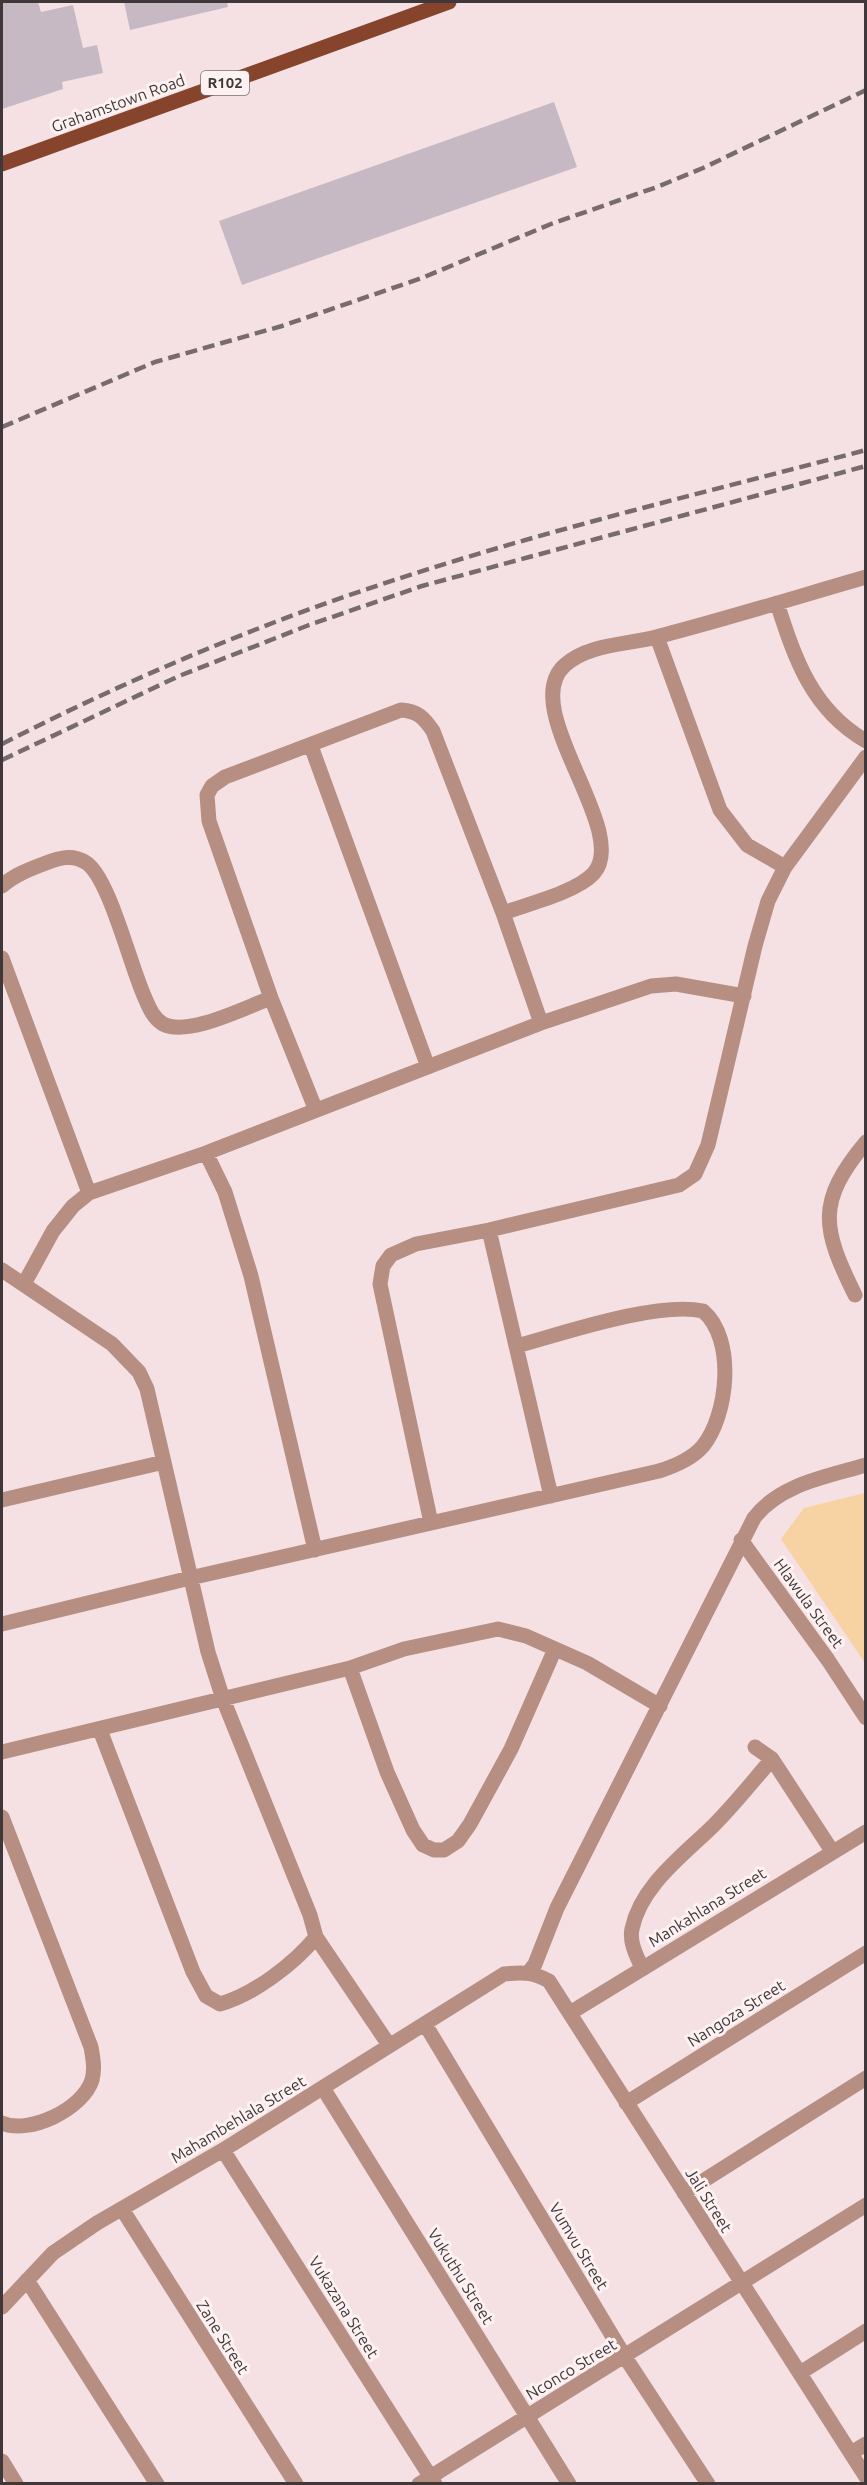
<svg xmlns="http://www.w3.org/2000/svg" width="867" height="2485" viewBox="0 0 867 2485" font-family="Ubuntu,sans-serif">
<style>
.green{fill:#f7d2a3}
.building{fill:#c7b9c4}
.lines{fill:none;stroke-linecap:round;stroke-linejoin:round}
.minor{stroke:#b68f82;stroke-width:15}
.major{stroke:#86442d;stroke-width:15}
.rail{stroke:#776b6e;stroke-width:4.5;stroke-dasharray:12 6;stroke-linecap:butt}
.labels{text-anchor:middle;stroke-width:6;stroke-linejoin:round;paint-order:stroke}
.shield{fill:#fdf1f2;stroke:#786f70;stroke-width:1.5}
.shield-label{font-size:15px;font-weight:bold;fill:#3f3739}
.street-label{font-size:16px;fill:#3f3739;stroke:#fdf1f2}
</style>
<rect width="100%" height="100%" fill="#f5e1e4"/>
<path class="green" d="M 865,1493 L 866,1493 L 865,1663 L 781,1539 L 804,1508 Z"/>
<path class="building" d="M 2,2 L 38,2 L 41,12 L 73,5 L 83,48 L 97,45 L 103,73 L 62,82 L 63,89 L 2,109 Z
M 124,2 L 227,2 L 228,7 L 130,30 Z
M 554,102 L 577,167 L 242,285 L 219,221 Z"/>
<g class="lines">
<path class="minor" d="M 777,603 C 795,659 812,710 866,741
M 657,637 L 720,810 L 747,845 L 785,867
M 311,746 L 428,1067
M 2,886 C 14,875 30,869 46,863 C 59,858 72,854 85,862 C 109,875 131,969 145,998 C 149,1007 153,1018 163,1024 C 188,1037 246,1007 271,998
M 503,913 C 528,904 577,892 594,873 C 631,830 516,708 565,665 C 590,643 629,645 660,636 C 729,618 797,597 866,577
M 2,958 L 89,1193
M 315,1108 L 271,998 L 209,821 L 207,795 L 212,786 L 225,777 L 401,710 C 418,711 424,718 433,731 L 503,913 L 541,1023
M 206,1153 L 225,1192 L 251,1276 L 315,1550
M 489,1230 L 551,1496
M 2,1270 L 112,1344 L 139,1372 L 147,1389 L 208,1652 L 223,1699 L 310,1915 L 316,1937 C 294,1964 253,1995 220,2004 L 206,1996 L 193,1972 L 100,1730
M 24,1284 L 53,1231 L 73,1206 L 89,1193 L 206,1153 L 541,1023 L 651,986 L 676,984 L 744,996
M 855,1295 C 822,1228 816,1202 866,1142
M 2,1500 L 164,1462
M 431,1523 L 380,1284 L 383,1266 L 391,1255 L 416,1244 L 489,1230 L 679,1185 L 695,1174 L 708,1145 L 755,946 L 768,901 L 785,867 L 866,757
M 741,1540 L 828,1660 L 866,1718
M 2,1624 L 190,1578 L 659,1471 C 675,1466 692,1459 703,1446 C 728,1415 736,1339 703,1311 C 658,1301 564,1333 517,1346
M 350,1668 L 387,1772 L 413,1830 L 423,1845 L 434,1850 L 444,1850 L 458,1841 L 470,1824 L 511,1749 L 555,1649
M 755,1747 L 772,1759 L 832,1851
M 2,1752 L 350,1668 L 404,1649 L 498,1629 L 526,1636 L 587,1663 L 660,1706
M 2,1817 L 91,2047 C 93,2058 95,2069 92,2080 C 83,2109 29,2135 2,2123
M 316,1937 L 389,2045
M 642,1968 C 637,1957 629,1942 632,1929 C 641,1885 685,1854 714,1825 C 735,1804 753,1781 772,1759
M 529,1972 L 535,1964 L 557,1908 L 754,1518 C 780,1484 826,1477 866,1465
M 570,2013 L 866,1832
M 425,2024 L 625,2357 L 708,2484
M 323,2088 L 569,2484
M 626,2103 L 866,1953
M 223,2150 L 435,2484
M 684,2193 L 866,2078
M 122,2209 L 296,2484
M 27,2280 L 157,2484
M 2,2307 L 53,2253 L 97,2223 L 223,2150 L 504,1974 C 522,1972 533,1972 549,1981 L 866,2477
M 800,2373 L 866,2331
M 851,2453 L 866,2444
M 2,2461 L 16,2484
M 419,2484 L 866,2205"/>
<path class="major" d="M 2,164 L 449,2"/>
<path class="rail" d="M 2,427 L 155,362 L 282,326 L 422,278 L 551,224 L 657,187 L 703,168 L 866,90
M 2,744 C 134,676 271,619 413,574 C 562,526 715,490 866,450
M 2,760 L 179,676 L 309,625 L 422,586 L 866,466"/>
</g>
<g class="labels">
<rect class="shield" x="201" y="71" width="48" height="24" rx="4.5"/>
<g class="shield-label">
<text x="225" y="88">R102</text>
</g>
<g class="street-label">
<text transform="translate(118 103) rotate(-20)" y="6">Grahamstown Road</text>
<text transform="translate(809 1603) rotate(54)" y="6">Hlawula Street</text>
<text transform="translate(707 1907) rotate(-32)" y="6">Mankahlana Street</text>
<text transform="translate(736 2013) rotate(-32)" y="6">Nangoza Street</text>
<text transform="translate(238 2119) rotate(-31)" y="6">Mahambehlala Street</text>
<text transform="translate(709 2200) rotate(58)" y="6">Jali Street</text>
<text transform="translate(579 2246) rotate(59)" y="6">Vumvu Street</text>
<text transform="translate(461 2276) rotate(58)" y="6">Vukuthu Street</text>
<text transform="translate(344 2307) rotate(58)" y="6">Vukazana Street</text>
<text transform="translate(223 2337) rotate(58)" y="6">Zane Street</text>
<text transform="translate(571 2369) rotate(-31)" y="6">Nconco Street</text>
</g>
</g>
<rect width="867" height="2485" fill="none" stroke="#3f3739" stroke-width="6"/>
</svg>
